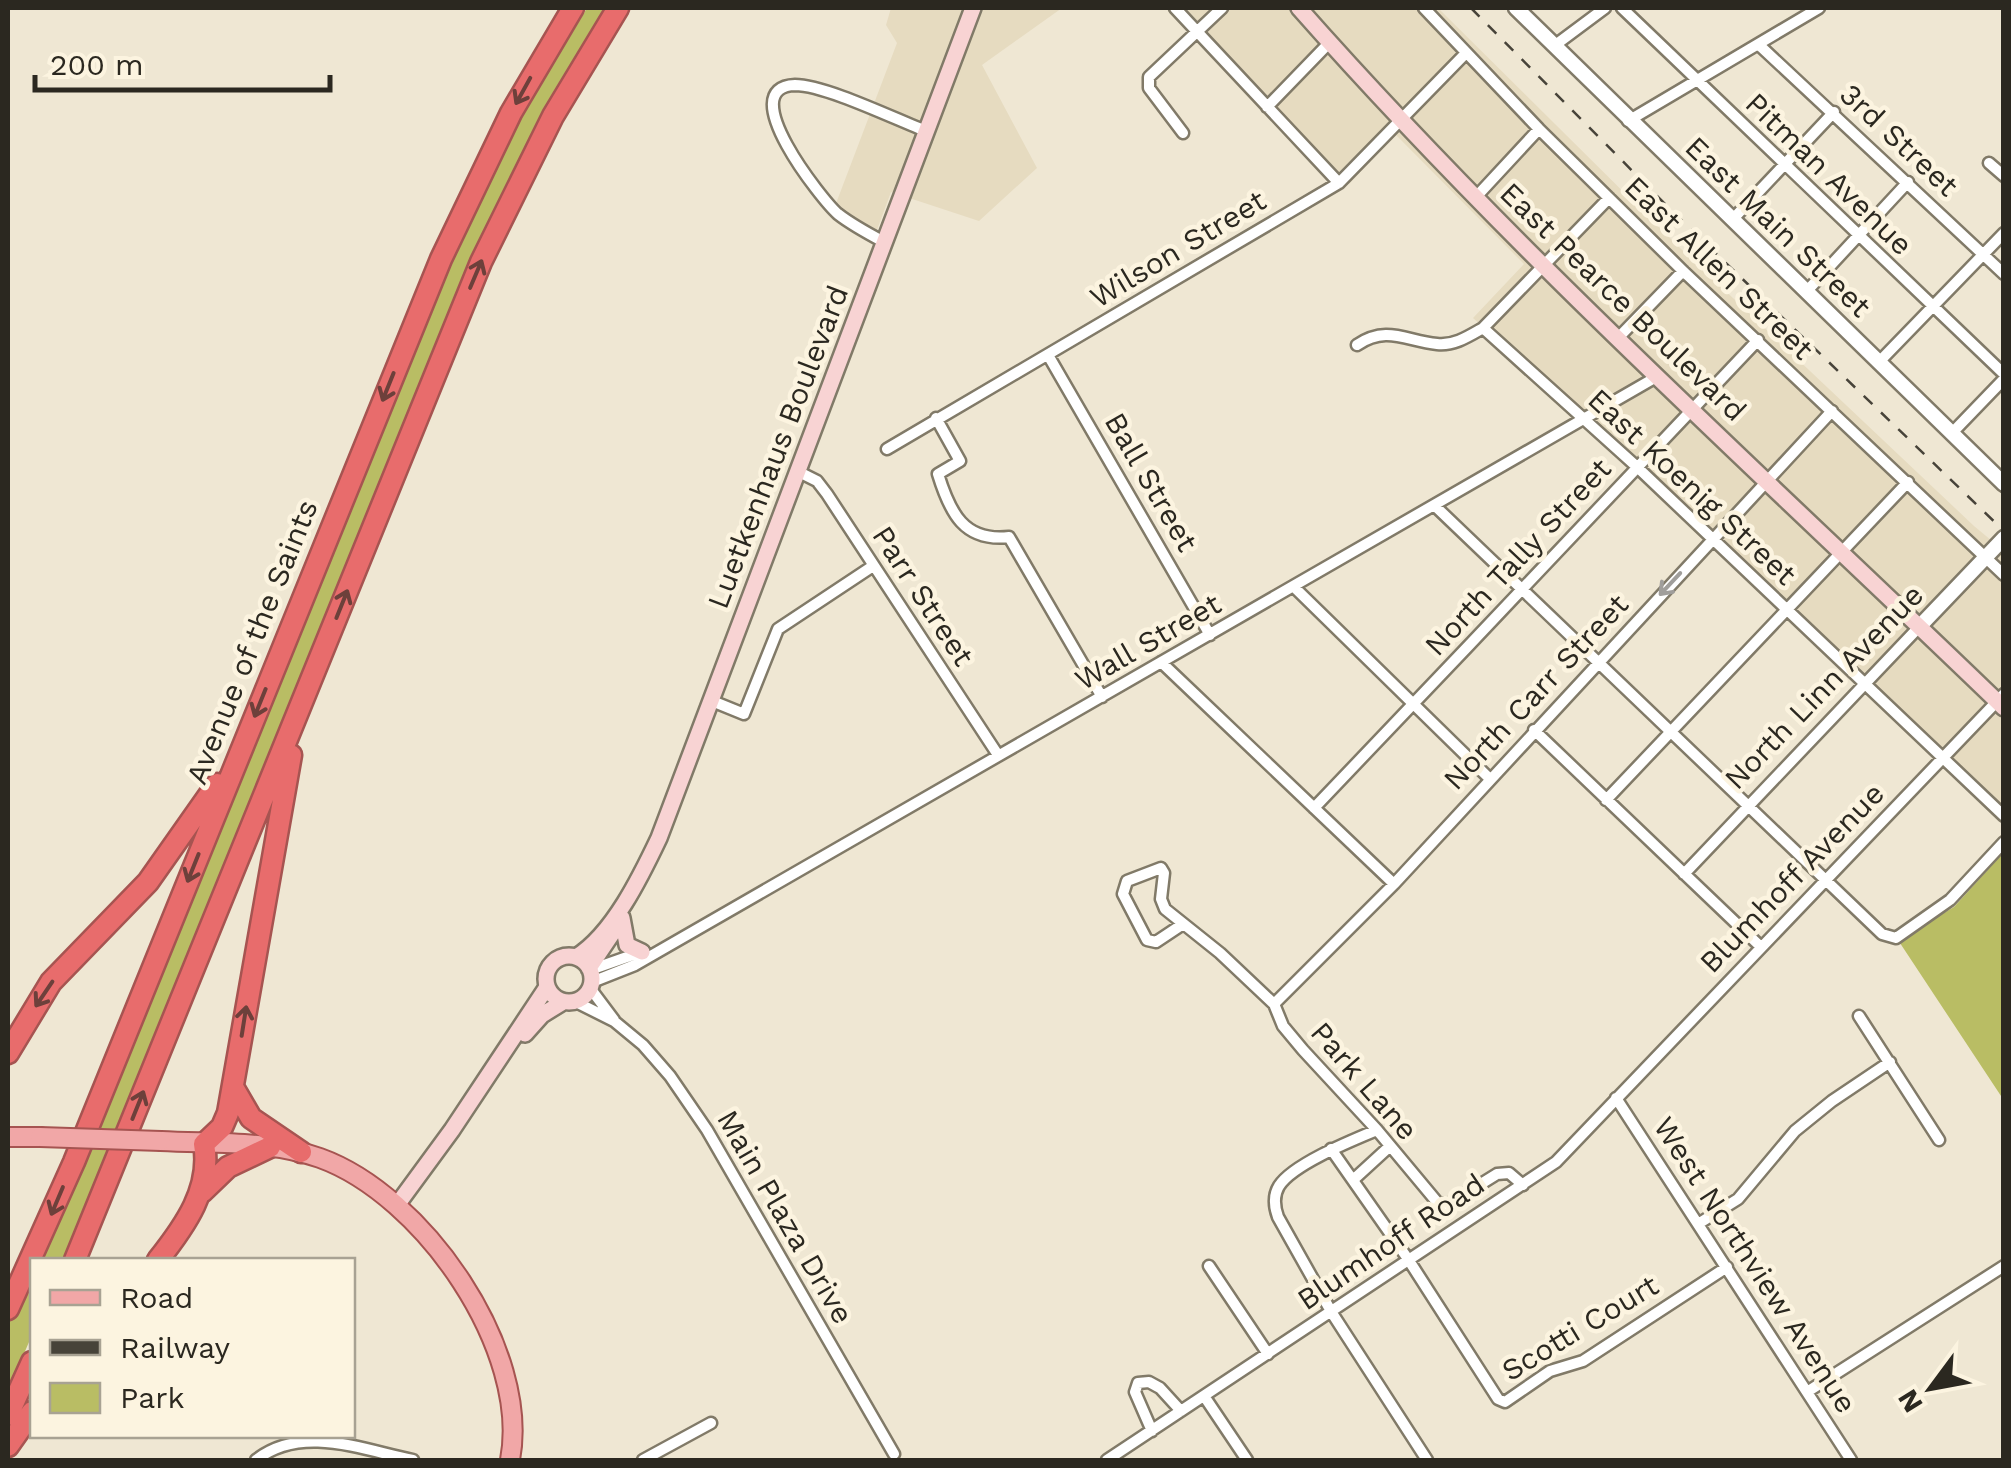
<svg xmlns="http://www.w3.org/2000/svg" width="2011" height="1468" viewBox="0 0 2011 1468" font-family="'Work Sans',sans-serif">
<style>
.built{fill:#e6dbc0}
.green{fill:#b9bd64}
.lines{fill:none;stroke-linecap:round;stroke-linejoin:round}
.minor-casing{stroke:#817a68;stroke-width:15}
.tertiary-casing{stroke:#817a68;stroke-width:19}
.secondary-casing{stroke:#817a68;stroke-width:20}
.primary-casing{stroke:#a65451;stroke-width:22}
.motorway-casing{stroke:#a65451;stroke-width:25}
.minor{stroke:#fff;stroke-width:10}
.tertiary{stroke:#fff;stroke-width:14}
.secondary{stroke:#f8d3d3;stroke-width:15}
.primary{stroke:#f1a7a7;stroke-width:18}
.motorway{stroke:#e86c6c;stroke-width:20}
.rail{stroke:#474339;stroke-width:2.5;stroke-dasharray:12 12;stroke-linecap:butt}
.primary-bridge-casing{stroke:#a65451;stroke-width:22;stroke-linecap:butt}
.primary-bridge{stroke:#f1a7a7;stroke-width:18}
.oneway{stroke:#6d403b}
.oneway2{stroke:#a09e9b}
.labels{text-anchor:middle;stroke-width:9;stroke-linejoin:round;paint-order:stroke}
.street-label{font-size:30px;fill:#2b2820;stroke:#fcf4e0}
</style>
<rect width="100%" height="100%" fill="#efe7d3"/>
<path class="built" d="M 891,8 L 1062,8 L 982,65 L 1037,168 L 979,221 L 891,192 L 877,230 L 835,206 L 897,43 L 886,25 Z
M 1179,8 L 1438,8 L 1679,247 L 1974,526 L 2003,550 L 2003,810 L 1636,466 L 1473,318 L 1524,264 L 1396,135 L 1349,184 Z"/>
<path class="green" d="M 587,8 L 610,8 L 545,116 L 94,1197 L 89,1196 L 63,1260 L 38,1260 L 114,1082 L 118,1084 L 449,266 L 522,116 Z
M 2003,853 L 2003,1099 L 1898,940 L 1954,907 Z
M 32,1272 L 32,1335 L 8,1391 L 8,1324 Z"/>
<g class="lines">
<defs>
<path id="minor" d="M 1175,8 L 1339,183
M 1424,8 L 1539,129 L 1683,271 L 2004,575
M 1622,8 L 2004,374
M 1758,44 L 2004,274
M 1554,46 L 1605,8
M 1267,107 L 1330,42
M 1628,121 L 1819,8
M 1183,133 L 1149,88 L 1149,77 L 1222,8
M 1989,163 L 2004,176
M 1476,197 L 1539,129
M 1732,220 L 1834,112
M 884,242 C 869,234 852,225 838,214 C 822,200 732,87 795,85 C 825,85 895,119 926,131
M 1806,292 L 1908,182
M 1483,328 L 1636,466 L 2004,816
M 1619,337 L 1683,271
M 1357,345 C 1387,325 1406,341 1437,344 C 1454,346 1469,336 1483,328 L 1609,198
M 1048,355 L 1210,635
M 1878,363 L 2004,233
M 936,418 L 960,461 L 938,474 C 950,513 964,542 1009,537 L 1102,697
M 1951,434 L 2004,379
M 887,449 L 1339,183 L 1466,53
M 799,472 L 817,481 L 827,494 L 998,755
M 1435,506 L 1882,934 L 1896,938 L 1950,900 L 2004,842
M 1294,587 L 1490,779
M 1161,662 L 1394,884
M 712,701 L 744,714 L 778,629 L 873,566
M 1534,730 L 1761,947
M 1606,800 L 1908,482
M 1314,808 C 1463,653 1610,495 1758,340
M 1684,874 L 1919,627
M 1183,924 L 1156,942 L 1147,940 L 1123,894 L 1127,881 L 1161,868 L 1164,873 L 1161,899 L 1165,909 L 1220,953 L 1274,1004 L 1283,1026 L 1303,1050 L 1377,1130 L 1437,1202 L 1447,1205 L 1497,1174 L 1509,1173 L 1523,1185
M 590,970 L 644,951
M 592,982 L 635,965 L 1658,376
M 590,988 L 614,1020
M 576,1002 L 614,1021 L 643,1045 L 670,1076 L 707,1130 L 894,1454
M 1274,1004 L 1394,884 L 1832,411
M 1859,1016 L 1939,1140
M 1616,1098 L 1851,1460
M 1377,1130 C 1353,1140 1293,1164 1279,1186 C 1273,1196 1274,1206 1278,1217 L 1332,1313 L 1427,1460
M 1331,1149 L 1408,1259 L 1498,1399 L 1505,1402 L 1550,1371 L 1583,1361 L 1727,1267
M 1353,1180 L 1389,1147
M 1698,1224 L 1738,1199 L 1795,1131 L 1832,1101 L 1890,1062
M 1209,1266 L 1268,1354
M 1807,1392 L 2004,1266
M 1204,1396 L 1247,1460
M 1152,1431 L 1135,1392 L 1138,1383 L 1149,1382 L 1160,1388 L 1181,1411
M 256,1460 C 302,1424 363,1450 413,1460
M 643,1460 L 711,1423
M 1107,1460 L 1556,1162 L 2004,694"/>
<path id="tertiary" d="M 1516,8 L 2004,484
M 1919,627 L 2004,538"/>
<path id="secondary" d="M 1299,8 C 1518,256 1766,478 2004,708
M 622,918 L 627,945 L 642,952
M546 979a23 23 0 1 1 46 0a23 23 0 1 1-46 0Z
M 576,957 C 613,934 641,876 659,838 L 973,8
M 589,968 L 618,925
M 525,1034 L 542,1015 L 563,1002
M 397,1205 L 452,1130 L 547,987"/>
<path id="primary" d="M 8,1137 L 40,1137
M 161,1141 C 213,1144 270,1140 320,1158 C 423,1195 531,1350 510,1460"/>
<path id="motorway" d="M 8,1053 L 51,982 L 148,882 L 217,784
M 233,1087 L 251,1118 L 301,1152
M 202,1192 L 228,1167 L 270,1147
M 75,1260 L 481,262 L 553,116 L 618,8
M 158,1260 C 185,1226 212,1188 204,1144 L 222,1127 L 228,1113 L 291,755
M 8,1309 L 74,1162 L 441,259 L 511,113 L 573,8
M 8,1415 L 32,1362
M 8,1446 L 32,1412"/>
</defs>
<use href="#minor" class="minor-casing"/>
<use href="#tertiary" class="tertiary-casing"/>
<use href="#secondary" class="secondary-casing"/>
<use href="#primary" class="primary-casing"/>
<use href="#motorway" class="motorway-casing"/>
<use href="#minor" class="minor"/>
<use href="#tertiary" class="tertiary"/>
<use href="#secondary" class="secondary"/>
<use href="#primary" class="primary"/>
<use href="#motorway" class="motorway"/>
<path class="rail" d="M 1471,8 L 1673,212 L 2004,531"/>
<defs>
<path id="primary-bridge" d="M 40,1137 L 161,1141"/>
</defs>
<use href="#primary-bridge" class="primary-bridge-casing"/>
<use href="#primary-bridge" class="primary-bridge"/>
</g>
<defs><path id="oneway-shaft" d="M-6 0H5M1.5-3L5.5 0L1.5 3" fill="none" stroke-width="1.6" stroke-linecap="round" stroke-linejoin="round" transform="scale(2.5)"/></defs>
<g class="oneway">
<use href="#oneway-shaft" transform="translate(523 91) rotate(119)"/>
<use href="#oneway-shaft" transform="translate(476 274) rotate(-67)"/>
<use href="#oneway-shaft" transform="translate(388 387) rotate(112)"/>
<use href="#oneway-shaft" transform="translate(342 604) rotate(-68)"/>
<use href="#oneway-shaft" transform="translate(260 703) rotate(112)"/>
<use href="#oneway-shaft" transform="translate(193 868) rotate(112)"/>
<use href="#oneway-shaft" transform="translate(44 994) rotate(124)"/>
<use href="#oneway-shaft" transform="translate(244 1021) rotate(-81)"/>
<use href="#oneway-shaft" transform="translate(138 1105) rotate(-68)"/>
<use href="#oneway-shaft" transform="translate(57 1201) rotate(113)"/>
</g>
<use class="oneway2" href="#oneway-shaft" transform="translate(1670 584) rotate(133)"/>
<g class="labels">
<g class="street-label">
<text transform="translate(1899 140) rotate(43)" y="10">3rd Street</text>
<text transform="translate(1829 174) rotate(44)" y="10">Pitman Avenue</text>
<text transform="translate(1778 227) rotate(44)" y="10">East Main Street</text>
<text transform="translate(1178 249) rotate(-31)" y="10">Wilson Street</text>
<text transform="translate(1719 268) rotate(44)" y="10">East Allen Street</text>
<text transform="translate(1623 302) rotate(44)" y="10">East Pearce Boulevard</text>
<text transform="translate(778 447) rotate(-69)" y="10">Luetkenhaus Boulevard</text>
<text transform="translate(1151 482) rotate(60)" y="10">Ball Street</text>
<text transform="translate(1692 487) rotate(43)" y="10">East Koenig Street</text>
<text transform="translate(1518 557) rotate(-47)" y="10">North Tally Street</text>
<text transform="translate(923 596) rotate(57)" y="10">Parr Street</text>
<text transform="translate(252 642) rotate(-68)" y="10">Avenue of the Saints</text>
<text transform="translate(1148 642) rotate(-30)" y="10">Wall Street</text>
<text transform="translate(1824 687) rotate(-46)" y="10">North Linn Avenue</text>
<text transform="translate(1536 692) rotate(-47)" y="10">North Carr Street</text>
<text transform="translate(1792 878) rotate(-46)" y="10">Blumhoff Avenue</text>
<text transform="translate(1364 1081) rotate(49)" y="10">Park Lane</text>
<text transform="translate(785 1217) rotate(60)" y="10">Main Plaza Drive</text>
<text transform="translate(1391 1242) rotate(-34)" y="10">Blumhoff Road</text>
<text transform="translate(1755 1265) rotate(57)" y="10">West Northview Avenue</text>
<text transform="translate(1580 1328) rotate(-31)" y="10">Scotti Court</text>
</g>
</g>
<rect width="2011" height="1468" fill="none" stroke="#2b2820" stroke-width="20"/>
<rect x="30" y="1258" width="325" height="180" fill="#fcf4e0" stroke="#a8a293" stroke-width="2.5"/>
<rect x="50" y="1290" width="50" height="15" fill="#f1a7a7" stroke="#a8a293" stroke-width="2.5"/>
<text x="120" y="1308" font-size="30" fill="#2b2820">Road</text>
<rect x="50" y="1340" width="50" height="15" fill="#474339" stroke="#a8a293" stroke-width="2.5"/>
<text x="120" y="1358" font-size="30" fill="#2b2820">Railway</text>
<rect x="50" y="1383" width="50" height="30" fill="#b9bd64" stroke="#a8a293" stroke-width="2.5"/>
<text x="120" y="1408" font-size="30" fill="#2b2820">Park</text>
<g transform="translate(1931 1388) rotate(238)" stroke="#fcf4e0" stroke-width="8" paint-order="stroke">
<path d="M0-8L18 38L0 25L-18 38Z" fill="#2b2820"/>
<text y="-15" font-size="28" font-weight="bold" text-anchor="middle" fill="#2b2820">N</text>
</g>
<path d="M35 75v15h295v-15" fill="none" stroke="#2b2820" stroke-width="5"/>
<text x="50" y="75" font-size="30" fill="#2b2820" stroke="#fcf4e0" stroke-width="8" paint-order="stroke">200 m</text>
</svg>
